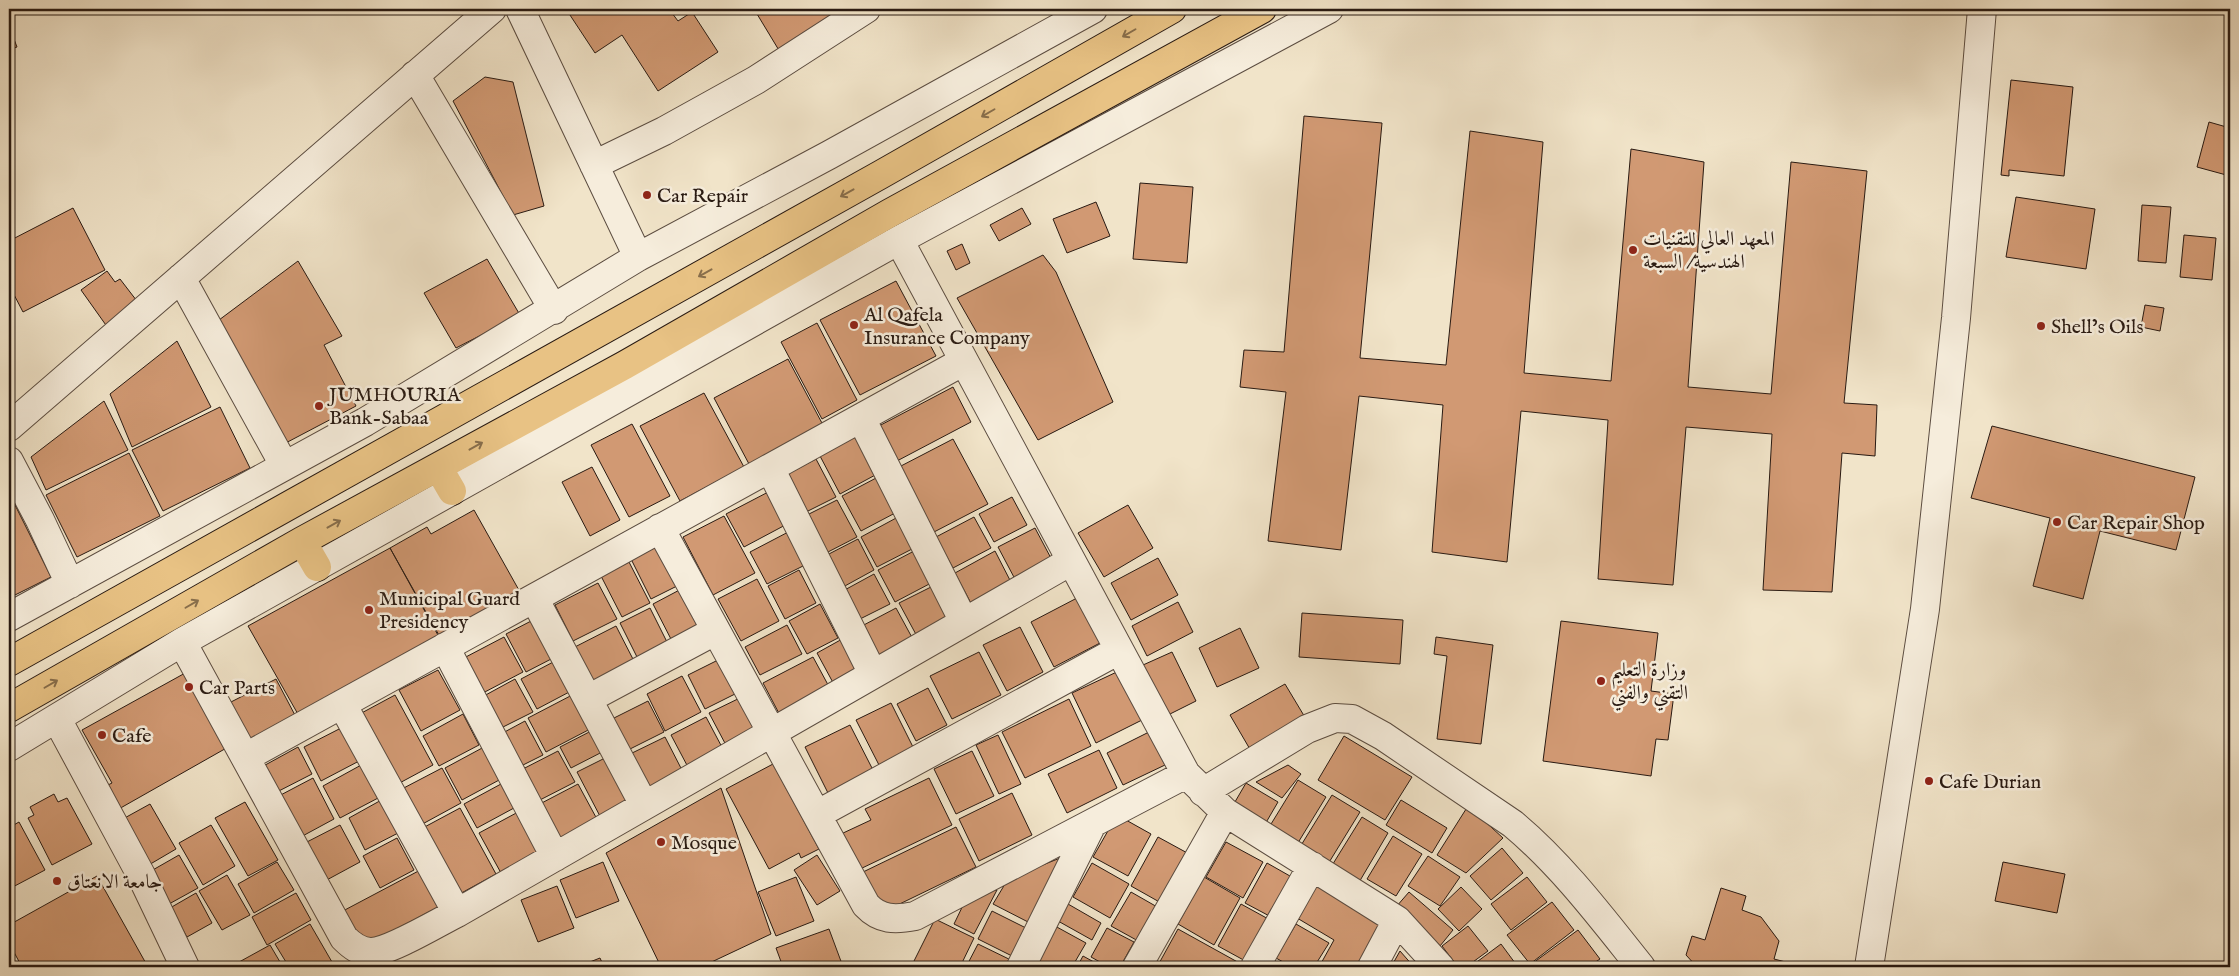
<svg xmlns="http://www.w3.org/2000/svg" width="2239" height="976" viewBox="0 0 2239 976" font-family="'IM FELL English',Amiri,serif">
<style>
.building{fill:#d19973;stroke:#291a12}
.lines{fill:none;stroke-linecap:round;stroke-linejoin:round}
.minor-casing{stroke:#5b4c40;stroke-width:30}
.highway-casing{stroke:#291a12;stroke-width:30}
.minor{stroke:#f6eddc;stroke-width:28}
.highway{stroke:#e8c284;stroke-width:28}
.oneway{stroke:#886e4b}
.poi-dot{fill:#8f2418;stroke:#f6eddc;stroke-width:2}
.labels{text-anchor:middle;stroke-width:5;stroke-linejoin:round;paint-order:stroke}
.poi-label{font-size:20px;fill:#291a12;stroke:#f6eddc;text-anchor:start}
</style>
<rect width="100%" height="100%" fill="#f1e4c9"/>
<filter id="stains"><feTurbulence type="fractalNoise" baseFrequency=".004" numOctaves="4"/><feColorMatrix values="0 0 0 0 .2 0 0 0 0 .09 0 0 0 0 .02 0 0 0 .5 -.17"/></filter>
<radialGradient id="worn" r=".72"><stop offset=".6" stop-color="#630" stop-opacity="0"/><stop offset="1" stop-color="#630" stop-opacity=".3"/></radialGradient>
<path class="building" d="M 74,9 L 87,9 L 76,13 Z
M 566,9 L 669,9 L 678,21 L 692,12 L 718,52 L 658,91 L 622,35 L 595,53 Z
M 754,9 L 852,9 L 780,52 Z
M 9,26 L 17,47 L 9,50 Z
M 485,77 L 513,82 L 544,206 L 513,215 L 453,101 Z
M 2011,80 L 2073,87 L 2064,176 L 2009,170 L 2009,176 L 2001,175 Z
M 1304,116 L 1382,123 L 1360,358 L 1446,365 L 1470,131 L 1543,142 L 1524,373 L 1611,381 L 1631,149 L 1704,162 L 1688,387 L 1771,394 L 1791,162 L 1867,171 L 1844,403 L 1877,405 L 1875,456 L 1842,453 L 1832,592 L 1763,590 L 1772,434 L 1686,427 L 1673,585 L 1598,579 L 1608,420 L 1521,411 L 1507,562 L 1432,552 L 1443,405 L 1359,396 L 1341,550 L 1268,541 L 1286,392 L 1240,387 L 1244,350 L 1284,352 Z
M 2209,122 L 2230,128 L 2230,176 L 2197,167 Z
M 1140,183 L 1193,187 L 1187,263 L 1133,259 Z
M 2016,197 L 2095,209 L 2086,269 L 2006,257 Z
M 1096,202 L 1110,236 L 1067,253 L 1053,219 Z
M 2142,205 L 2171,207 L 2166,263 L 2138,261 Z
M 73,208 L 105,270 L 23,312 L 9,285 L 9,241 Z
M 1022,208 L 1031,224 L 999,241 L 990,225 Z
M 2184,235 L 2216,238 L 2212,280 L 2180,277 Z
M 962,244 L 970,263 L 956,270 L 947,251 Z
M 1043,255 L 1056,272 L 1113,402 L 1038,440 L 957,298 Z
M 487,259 L 520,315 L 456,348 L 424,293 Z
M 298,261 L 342,336 L 324,345 L 356,406 L 280,446 L 215,323 Z
M 107,271 L 115,282 L 120,279 L 140,305 L 108,328 L 81,290 Z
M 896,281 L 936,356 L 860,395 L 820,320 Z
M 2145,305 L 2164,308 L 2160,331 L 2141,327 Z
M 817,323 L 857,400 L 822,419 L 781,342 Z
M 177,341 L 211,407 L 132,447 L 110,394 Z
M 788,359 L 823,425 L 749,464 L 714,398 Z
M 953,387 L 971,422 L 895,462 L 877,427 Z
M 704,393 L 744,467 L 680,501 L 640,426 Z
M 104,401 L 128,450 L 46,490 L 31,457 Z
M 220,407 L 250,468 L 163,511 L 132,450 Z
M 632,424 L 670,496 L 629,517 L 591,445 Z
M 1992,426 L 2195,477 L 2176,550 L 2100,531 L 2083,599 L 2033,586 L 2050,518 L 1971,498 Z
M 859,435 L 879,473 L 840,494 L 820,456 Z
M 953,439 L 988,504 L 934,532 L 899,467 Z
M 129,453 L 160,516 L 77,557 L 46,495 Z
M 816,459 L 836,497 L 802,514 L 782,477 Z
M 592,467 L 620,520 L 590,536 L 562,482 Z
M 878,477 L 897,512 L 861,531 L 842,496 Z
M 774,489 L 791,522 L 744,547 L 726,514 Z
M 9,493 L 51,577 L 9,598 Z
M 1012,497 L 1027,525 L 994,542 L 979,514 Z
M 837,500 L 857,537 L 826,553 L 807,515 Z
M 1128,505 L 1153,548 L 1104,577 L 1078,533 Z
M 474,510 L 520,592 L 440,637 L 390,548 L 427,527 L 431,534 Z
M 724,516 L 755,573 L 713,595 L 683,537 Z
M 898,517 L 914,548 L 877,567 L 861,537 Z
M 974,517 L 991,548 L 953,568 L 936,537 Z
M 1035,528 L 1053,562 L 1016,581 L 998,547 Z
M 794,529 L 811,562 L 767,584 L 750,552 Z
M 858,539 L 874,570 L 843,587 L 827,555 Z
M 663,544 L 683,583 L 651,599 L 631,559 Z
M 390,548 L 439,637 L 299,716 L 248,626 Z
M 916,550 L 933,582 L 895,602 L 878,570 Z
M 995,551 L 1014,588 L 974,609 L 955,573 Z
M 1158,558 L 1178,595 L 1131,620 L 1111,583 Z
M 629,562 L 650,603 L 622,617 L 601,576 Z
M 799,570 L 816,603 L 785,619 L 768,586 Z
M 874,574 L 890,604 L 856,621 L 841,592 Z
M 757,579 L 779,621 L 741,641 L 718,599 Z
M 598,583 L 617,619 L 573,641 L 555,605 Z
M 935,585 L 954,621 L 919,640 L 899,603 Z
M 687,586 L 709,628 L 674,645 L 653,604 Z
M 1077,598 L 1100,643 L 1054,667 L 1031,622 Z
M 1178,602 L 1193,632 L 1147,656 L 1132,626 Z
M 820,604 L 838,638 L 807,654 L 789,621 Z
M 650,608 L 672,652 L 642,667 L 620,623 Z
M 896,608 L 915,643 L 878,662 L 860,627 Z
M 1302,613 L 1403,620 L 1400,664 L 1299,657 Z
M 535,619 L 555,657 L 526,672 L 506,634 Z
M 1561,621 L 1658,633 L 1651,691 L 1674,694 L 1668,740 L 1656,739 L 1651,776 L 1543,761 Z
M 787,625 L 802,654 L 760,675 L 745,647 Z
M 616,626 L 635,663 L 587,687 L 569,650 Z
M 1020,627 L 1043,672 L 1007,691 L 983,645 Z
M 1240,628 L 1259,668 L 1217,687 L 1199,648 Z
M 504,637 L 523,672 L 481,694 L 462,659 Z
M 1436,637 L 1493,645 L 1481,744 L 1437,739 L 1447,656 L 1434,654 Z
M 844,638 L 864,676 L 837,690 L 817,653 Z
M 979,652 L 1001,695 L 952,719 L 930,676 Z
M 1172,652 L 1196,701 L 1168,715 L 1143,665 Z
M 726,656 L 743,690 L 705,709 L 688,675 Z
M 813,657 L 833,694 L 783,721 L 763,683 Z
M 557,660 L 573,690 L 537,709 L 521,679 Z
M 438,670 L 460,710 L 421,731 L 399,690 Z
M 1121,670 L 1144,719 L 1096,743 L 1072,693 Z
M 187,672 L 230,746 L 117,810 L 104,787 L 112,783 L 82,730 Z
M 682,676 L 701,712 L 665,731 L 647,694 Z
M 276,679 L 297,719 L 250,744 L 229,703 Z
M 515,679 L 533,712 L 499,729 L 482,697 Z
M 1285,684 L 1306,719 L 1251,751 L 1230,715 Z
M 928,688 L 947,725 L 916,741 L 897,704 Z
M 576,693 L 594,727 L 546,752 L 528,718 Z
M 748,694 L 766,728 L 727,747 L 709,713 Z
M 395,695 L 433,765 L 394,786 L 356,716 Z
M 1069,699 L 1091,746 L 1025,778 L 1002,732 Z
M 648,701 L 664,732 L 624,752 L 608,721 Z
M 891,703 L 913,747 L 879,765 L 856,720 Z
M 463,714 L 479,745 L 439,766 L 423,736 Z
M 706,717 L 724,751 L 689,769 L 671,735 Z
M 525,721 L 543,755 L 517,768 L 499,735 Z
M 850,725 L 873,770 L 828,793 L 805,747 Z
M 343,727 L 361,760 L 321,781 L 304,747 Z
M 597,728 L 608,749 L 571,768 L 560,747 Z
M 1149,732 L 1165,765 L 1123,785 L 1107,753 Z
M 998,735 L 1021,784 L 999,794 L 976,745 Z
M 1344,736 L 1412,777 L 1385,820 L 1318,780 Z
M 665,737 L 684,774 L 647,792 L 628,755 Z
M 298,747 L 312,774 L 271,795 L 258,769 Z
M 484,747 L 501,779 L 462,800 L 445,768 Z
M 1099,750 L 1117,788 L 1067,813 L 1048,774 Z
M 558,751 L 575,782 L 536,802 L 519,771 Z
M 972,751 L 994,796 L 956,814 L 934,769 Z
M 607,757 L 632,804 L 602,820 L 577,772 Z
M 363,764 L 380,797 L 340,818 L 323,786 Z
M 773,764 L 819,849 L 801,858 L 799,853 L 769,869 L 726,789 Z
M 1288,765 L 1301,774 L 1282,798 L 1256,782 Z
M 442,768 L 461,803 L 417,827 L 398,791 Z
M 313,778 L 334,819 L 297,839 L 275,798 Z
M 929,778 L 952,825 L 858,870 L 841,834 L 871,820 L 865,809 Z
M 1298,780 L 1326,797 L 1296,846 L 1268,829 Z
M 1246,783 L 1278,802 L 1264,826 L 1232,807 Z
M 501,784 L 514,808 L 477,828 L 464,804 Z
M 578,784 L 598,821 L 555,843 L 536,806 Z
M 721,788 L 771,934 L 701,967 L 661,967 L 606,853 Z
M 1012,793 L 1032,835 L 979,861 L 959,819 Z
M 54,794 L 58,802 L 67,798 L 92,844 L 52,865 L 28,818 L 34,815 L 30,807 Z
M 1332,795 L 1360,812 L 1328,864 L 1300,847 Z
M 385,798 L 402,831 L 365,850 L 349,818 Z
M 1401,800 L 1447,828 L 1432,853 L 1386,825 Z
M 245,802 L 278,860 L 248,876 L 215,818 Z
M 150,804 L 176,849 L 147,866 L 121,820 Z
M 1468,806 L 1503,838 L 1466,873 L 1437,855 Z
M 460,808 L 496,874 L 456,896 L 419,830 Z
M 520,811 L 542,851 L 501,873 L 479,833 Z
M 1117,815 L 1151,834 L 1128,876 L 1093,857 Z
M 1362,817 L 1388,833 L 1358,884 L 1331,867 Z
M 9,820 L 12,826 L 19,822 L 45,870 L 9,889 Z
M 211,825 L 235,866 L 203,885 L 179,843 Z
M 340,825 L 360,862 L 323,882 L 303,844 Z
M 956,827 L 976,867 L 881,913 L 861,873 Z
M 1393,836 L 1422,854 L 1396,896 L 1367,879 Z
M 1158,837 L 1191,855 L 1163,904 L 1131,886 Z
M 397,838 L 414,870 L 380,888 L 363,856 Z
M 1226,842 L 1263,862 L 1243,898 L 1206,877 Z
M 1502,848 L 1523,873 L 1491,900 L 1470,876 Z
M 179,855 L 198,888 L 169,904 L 151,871 Z
M 817,855 L 840,891 L 817,905 L 794,870 Z
M 1428,856 L 1460,877 L 1440,906 L 1408,886 Z
M 1060,858 L 1030,923 L 993,904 L 1008,879 Z
M 277,862 L 294,890 L 254,913 L 238,884 Z
M 603,862 L 619,901 L 576,918 L 560,880 Z
M 2003,862 L 2065,874 L 2057,913 L 1995,901 Z
M 1092,863 L 1129,884 L 1110,918 L 1073,897 Z
M 1267,863 L 1297,880 L 1275,919 L 1245,903 Z
M 426,867 L 446,903 L 360,948 L 341,912 Z
M 227,875 L 250,915 L 222,930 L 199,891 Z
M 97,876 L 148,967 L 22,967 L 9,943 L 9,925 Z
M 796,877 L 814,921 L 776,936 L 758,892 Z
M 1204,877 L 1240,898 L 1214,945 L 1178,924 Z
M 1527,877 L 1547,902 L 1511,930 L 1491,904 Z
M 1314,878 L 1390,922 L 1363,967 L 1319,967 L 1334,940 L 1292,915 Z
M 557,886 L 574,928 L 538,942 L 521,900 Z
M 1461,887 L 1482,909 L 1459,931 L 1438,909 Z
M 1721,888 L 1746,896 L 1742,910 L 1761,917 L 1779,941 L 1774,959 L 1805,967 L 1697,967 L 1686,955 L 1692,936 L 1705,940 Z
M 997,890 L 974,934 L 954,924 L 968,895 Z
M 1131,892 L 1159,908 L 1140,942 L 1111,926 Z
M 1409,892 L 1453,930 L 1440,946 L 1396,907 Z
M 196,893 L 212,923 L 187,937 L 170,908 Z
M 296,893 L 311,920 L 267,945 L 252,917 Z
M 1552,902 L 1574,930 L 1530,964 L 1507,935 Z
M 1068,904 L 1101,923 L 1092,940 L 1058,921 Z
M 1241,904 L 1272,921 L 1249,963 L 1218,946 Z
M 992,911 L 1030,930 L 1016,958 L 978,939 Z
M 935,919 L 974,938 L 960,967 L 911,967 Z
M 310,924 L 332,962 L 323,967 L 289,967 L 275,944 Z
M 1296,924 L 1329,943 L 1314,967 L 1292,967 L 1276,958 Z
M 1055,926 L 1086,943 L 1072,967 L 1032,967 Z
M 1468,926 L 1488,951 L 1466,967 L 1458,967 L 1442,946 Z
M 1107,928 L 1134,942 L 1120,967 L 1109,967 L 1091,957 Z
M 829,929 L 842,964 L 834,967 L 783,967 L 776,948 Z
M 1178,929 L 1243,965 L 1242,967 L 1157,967 Z
M 1578,930 L 1600,959 L 1588,967 L 1536,967 L 1533,963 Z
M 978,944 L 1017,963 L 1015,967 L 966,967 Z
M 1501,944 L 1518,967 L 1470,967 Z
M 270,945 L 283,967 L 230,967 Z
M 1400,951 L 1414,967 L 1391,967 Z
M 1083,956 L 1103,967 L 1077,967 Z
M 600,958 L 604,967 L 577,967 Z
M 1272,961 L 1283,967 L 1268,967 Z
M 549,962 L 551,967 L 538,967 Z
M 1598,962 L 1602,967 L 1591,967 Z"/>
<g class="lines">
<defs>
<path id="minor" d="M 520,9 L 638,257
M 415,75 L 554,310
M 594,165 L 664,131 L 756,80 L 866,9
M 899,240 L 1186,774 L 1225,812 L 1397,920 L 1440,967
M 181,278 L 284,465
M 861,418 L 964,622
M 9,427 L 492,9
M 9,461 L 40,520 L 70,584
M 770,468 L 873,674
M 660,528 L 866,905 C 880,920 895,920 915,916 L 1186,774
M 534,598 L 644,805
M 9,617 L 365,422 L 638,257 L 829,155 L 1093,9
M 182,642 L 344,938 C 352,946 360,952 371,952 C 389,952 439,922 457,913 L 1071,561
M 445,647 L 555,857
M 588,699 L 715,631
M 342,704 L 457,913
M 57,719 L 141,875 L 185,967
M 9,747 L 182,642 L 899,240 L 1329,9
M 246,757 L 964,361
M 1203,792 L 1307,729 L 1335,718 L 1352,719 L 1383,736 L 1513,824 C 1562,865 1601,917 1641,967
M 818,814 L 1119,650
M 1021,967 L 1091,826
M 1137,967 L 1225,812
M 1255,967 L 1312,866
M 1372,967 L 1397,920
M 1869,967 L 1925,609 L 1956,318 L 1982,9"/>
<path id="highway" d="M 438,467 L 452,491
M 302,541 L 317,567
M 9,662 L 880,175 L 1172,9
M 9,708 L 302,541 L 625,365 L 890,213 L 1262,9"/>
</defs>
<use href="#minor" class="minor-casing"/>
<use href="#highway" class="highway-casing"/>
<use href="#minor" class="minor"/>
<use href="#highway" class="highway"/>
</g>
<defs><path id="oneway-shaft" d="M-6 0H5M1.5-3L5.5 0L1.5 3" fill="none" stroke-width="1.6" stroke-linecap="round" stroke-linejoin="round" transform="scale(1.25)"/></defs>
<g class="oneway">
<use href="#oneway-shaft" transform="translate(1129 33) rotate(150)"/>
<use href="#oneway-shaft" transform="translate(988 113) rotate(150)"/>
<use href="#oneway-shaft" transform="translate(847 193) rotate(151)"/>
<use href="#oneway-shaft" transform="translate(705 273) rotate(151)"/>
<use href="#oneway-shaft" transform="translate(476 446) rotate(-29)"/>
<use href="#oneway-shaft" transform="translate(334 524) rotate(-29)"/>
<use href="#oneway-shaft" transform="translate(192 604) rotate(-30)"/>
<use href="#oneway-shaft" transform="translate(51 684) rotate(-30)"/>
</g>
<g class="poi-dot">
<circle cx="647" cy="195" r="5"/>
<circle cx="1633" cy="250" r="5"/>
<circle cx="854" cy="325" r="5"/>
<circle cx="2041" cy="326" r="5"/>
<circle cx="319" cy="406" r="5"/>
<circle cx="2057" cy="522" r="5"/>
<circle cx="369" cy="610" r="5"/>
<circle cx="1601" cy="681" r="5"/>
<circle cx="189" cy="687" r="5"/>
<circle cx="102" cy="735" r="5"/>
<circle cx="1929" cy="781" r="5"/>
<circle cx="661" cy="842" r="5"/>
<circle cx="57" cy="881" r="5"/>
</g>
<g class="labels">
<g class="poi-label">
<text x="657" y="202">Car Repair</text>
<text x="1643" y="245">المعهد العالي للتقنيات<tspan x="1643" dy="23">الهندسية/ السبعة</tspan></text>
<text x="864" y="321">Al Qafela<tspan x="864" dy="23">Insurance Company</tspan></text>
<text x="2051" y="333">Shell’s Oils</text>
<text x="329" y="401">JUMHOURIA<tspan x="329" dy="23">Bank-Sabaa</tspan></text>
<text x="2067" y="529">Car Repair Shop</text>
<text x="379" y="605">Municipal Guard<tspan x="379" dy="23">Presidency</tspan></text>
<text x="1611" y="676">وزارة التعليم<tspan x="1611" dy="23">التقني والفني</tspan></text>
<text x="199" y="694">Car Parts</text>
<text x="112" y="742">Cafe</text>
<text x="1939" y="788">Cafe Durian</text>
<text x="671" y="849">Mosque</text>
<text x="67" y="888">جامعة الانعتاق</text>
</g>
</g>
<rect width="2239" height="976" fill="none" stroke="#f1e4c9" stroke-width="30"/>
<rect x="10" y="10" width="2219" height="956" fill="none" stroke="#291a12" stroke-width="2.5"/>
<rect x="15" y="15" width="2209" height="946" fill="none" stroke="#291a12"/>
<rect width="100%" height="100%" filter="url(#stains)"/>
<rect width="100%" height="100%" fill="url(#worn)"/>
</svg>
